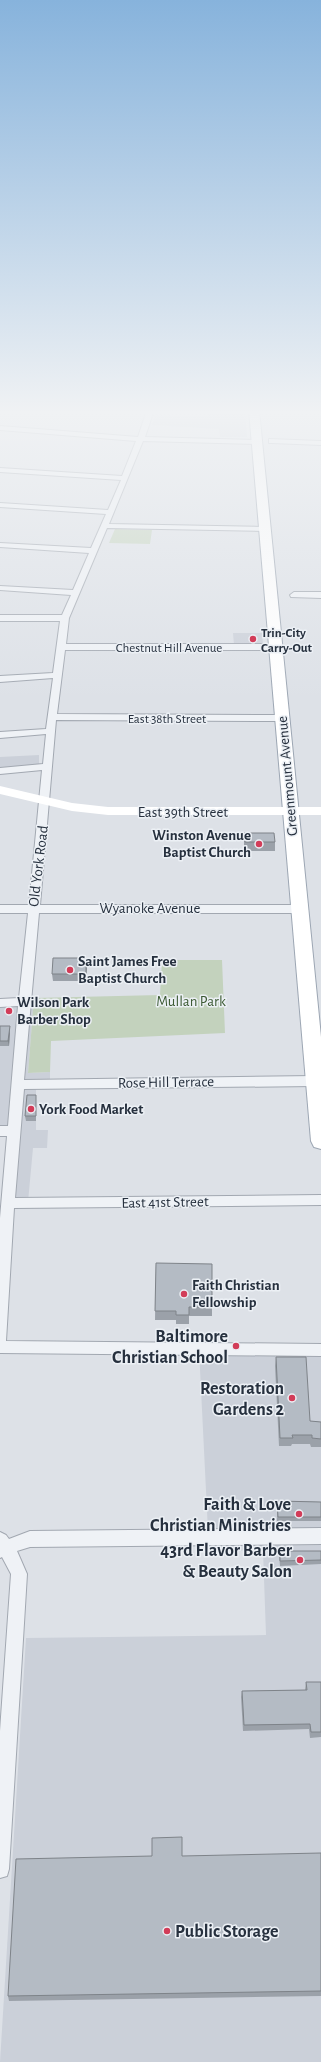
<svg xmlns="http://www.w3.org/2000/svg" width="321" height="2062" viewBox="0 0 321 2062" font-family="'Alegreya Sans',sans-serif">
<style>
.built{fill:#cbd0d9}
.green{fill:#c3d2bd}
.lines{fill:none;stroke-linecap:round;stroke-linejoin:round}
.minor-casing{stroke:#a2a8b1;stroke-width:2}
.primary-casing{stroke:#9ca6b3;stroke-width:2}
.minor{fill:#eff2f6;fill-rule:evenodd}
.secondary{fill:#fff;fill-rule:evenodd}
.primary{fill:#fff;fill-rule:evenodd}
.wall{fill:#9ba1a9}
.shaded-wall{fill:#7e8389}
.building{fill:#b4bbc4;stroke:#7e8389}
.poi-dot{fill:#d23c58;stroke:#ecf0f5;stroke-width:1.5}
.labels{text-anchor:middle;stroke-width:3;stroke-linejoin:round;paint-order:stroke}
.far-poi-label{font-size:13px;font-weight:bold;fill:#26303e;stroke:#ecf0f5;text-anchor:start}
.far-street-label{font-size:13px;fill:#26303e;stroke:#ecf0f5}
.street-label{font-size:15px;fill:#26303e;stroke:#ecf0f5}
.poi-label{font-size:15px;font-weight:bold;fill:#26303e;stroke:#ecf0f5;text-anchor:start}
.park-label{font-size:15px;fill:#3c5a33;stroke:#ecf0f5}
.near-poi-label{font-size:18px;font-weight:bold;fill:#26303e;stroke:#ecf0f5;text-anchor:end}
</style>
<rect width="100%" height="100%" fill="#dde1e7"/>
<path class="built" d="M 208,410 L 245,410 L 247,437 L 220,437 L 219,429 L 152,425 L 155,415 L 206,417 Z
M 233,633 L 262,633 L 263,645 L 234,645 Z
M 39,755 L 39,765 L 0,768 L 0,757 Z
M 34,998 L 28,1073 L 50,1072 L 50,1085 L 36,1085 L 36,1130 L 48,1130 L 47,1148 L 33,1148 L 28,1202 L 7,1202 L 12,1131 L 0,1131 L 0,999 Z
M 199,1349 L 321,1351 L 321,2062 L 0,2062 L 26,1638 L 266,1635 L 263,1550 L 209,1551 Z"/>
<path class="green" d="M 115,529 L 152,530 L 150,544 L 109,543 Z
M 162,960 L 222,960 L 225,1033 L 51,1041 L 50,1072 L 28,1073 L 34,998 L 160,995 Z"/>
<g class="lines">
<defs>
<path id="minor" d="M 147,410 L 154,410 L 145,437 L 257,440 L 261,442 L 257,444 L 143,441 L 109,524 L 265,527 L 269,529 L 265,531 L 107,528 L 69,618 L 66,644 L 276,644 L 280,647 L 276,650 L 65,650 L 57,714 L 282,715 L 287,718 L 282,721 L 56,720 L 40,905 L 300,905 L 305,909 L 300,913 L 39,913 L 24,1080 L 315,1076 L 319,1078 L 321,1081 L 315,1086 L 24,1089 L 15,1198 L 321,1195 L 321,1205 L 14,1208 L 6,1341 L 321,1344 L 321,1356 L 0,1353 L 0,1218 L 7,1136 L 0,1136 L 0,1126 L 8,1126 L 18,1006 L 0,1007 L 0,999 L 19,998 L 28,913 L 0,913 L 0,905 L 29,905 L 42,770 L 0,774 L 0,768 L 43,764 L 46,734 L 0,738 L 0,732 L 46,729 L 53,678 L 0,682 L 0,676 L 53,673 L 60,621 L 0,621 L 0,615 L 62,615 L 71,595 L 0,590 L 0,586 L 73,590 L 89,553 L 0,547 L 0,543 L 91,548 L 106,514 L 0,507 L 0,503 L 108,510 L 121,480 L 0,472 L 0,468 L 122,476 L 136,441 L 0,430 L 0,426 L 138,437 Z
M 269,439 L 321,441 L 321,445 L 272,443 L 269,443 Z
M 294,592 L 321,592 L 321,598 L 291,597 L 290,595 Z
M 321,1528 L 321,1544 L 30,1547 L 17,1551 L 27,1574 L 9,1869 L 7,1876 L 0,1878 L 0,1731 L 11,1574 L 2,1557 L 0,1558 L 0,1532 L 6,1535 L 9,1539 L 30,1531 Z"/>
<path id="primary" d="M 249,410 L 259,410 L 321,1037 L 321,1149 L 314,1147 L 311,1141 Z"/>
</defs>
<use href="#minor" class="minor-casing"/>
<use href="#primary" class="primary-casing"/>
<use href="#minor" class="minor"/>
<path class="secondary" d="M 0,786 L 72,803 L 108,807 L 321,807 L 321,815 L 108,815 L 72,811 L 0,794 Z"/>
<use href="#primary" class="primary"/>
</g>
<path class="wall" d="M 244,833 L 275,842 L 275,851 L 244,851 Z
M 86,958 L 86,981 L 53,981 L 52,974 Z
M 0,1026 L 10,1026 L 10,1031 L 9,1046 L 0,1046 Z
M 36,1100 L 36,1121 L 26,1121 L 25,1116 Z
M 156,1263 L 212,1307 L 212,1316 L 189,1316 L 189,1324 L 176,1324 L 176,1320 L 155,1320 Z
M 276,1357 L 310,1421 L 321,1422 L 321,1447 L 311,1447 L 310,1444 L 292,1444 L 291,1446 L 279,1446 L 275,1366 Z
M 277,1501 L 321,1502 L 321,1521 L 277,1521 Z
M 280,1551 L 321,1551 L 321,1564 L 280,1566 L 279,1555 Z
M 306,1682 L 321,1682 L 321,1737 L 310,1738 L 309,1729 L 243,1731 L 241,1697 L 242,1691 L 305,1690 Z
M 321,1853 L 321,1996 L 9,2001 L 8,1996 Z"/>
<path class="shaded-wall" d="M 86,958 L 87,965 L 86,981 Z
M 10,1026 L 10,1031 L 9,1046 L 8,1041 Z"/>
<path class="building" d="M 244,833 L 274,833 L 275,842 L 245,842 Z
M 53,958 L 86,958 L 86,974 L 52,974 Z
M 0,1026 L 10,1026 L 8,1041 L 0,1041 Z
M 27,1095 L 36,1095 L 36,1116 L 25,1116 Z
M 156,1263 L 212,1264 L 212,1307 L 189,1307 L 189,1315 L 176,1315 L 176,1311 L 155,1311 Z
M 276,1357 L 306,1357 L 310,1421 L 321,1422 L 321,1439 L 312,1438 L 312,1435 L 292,1435 L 293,1438 L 280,1438 Z
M 277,1501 L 321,1502 L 321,1517 L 278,1517 Z
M 280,1551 L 321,1551 L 321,1560 L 280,1561 Z
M 306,1682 L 321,1682 L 321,1732 L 311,1732 L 310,1724 L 244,1725 L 242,1691 L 307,1690 Z
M 182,1837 L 182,1856 L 321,1853 L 321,1991 L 8,1996 L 16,1859 L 152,1856 L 152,1838 Z"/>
<linearGradient id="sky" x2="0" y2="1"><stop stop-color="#87b3dc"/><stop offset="0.59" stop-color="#f0f2f4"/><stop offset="1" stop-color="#f0f2f4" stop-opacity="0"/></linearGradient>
<rect width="321" height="699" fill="url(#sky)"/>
<g class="poi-dot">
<circle cx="253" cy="639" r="4"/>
<circle cx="259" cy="844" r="4"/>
<circle cx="70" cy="970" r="4"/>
<circle cx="9" cy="1011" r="4"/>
<circle cx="31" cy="1109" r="4"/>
<circle cx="184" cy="1294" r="4"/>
<circle cx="236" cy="1346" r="4"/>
<circle cx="292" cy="1398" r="4"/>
<circle cx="299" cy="1514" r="4"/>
<circle cx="300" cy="1560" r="4"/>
<circle cx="167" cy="1931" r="4"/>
</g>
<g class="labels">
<g class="far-poi-label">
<text x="261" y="637">Trin-City<tspan x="261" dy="15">Carry-Out</tspan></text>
</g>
<g class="far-street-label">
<text x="169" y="652">Chestnut Hill Avenue</text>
<text x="167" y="723">East 38th Street</text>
</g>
<g class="street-label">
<text transform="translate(287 776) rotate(-95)" y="5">Greenmount Avenue</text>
<text x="183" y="817">East 39th Street</text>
<text transform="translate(38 866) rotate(-83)" y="5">Old York Road</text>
<text x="150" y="913">Wyanoke Avenue</text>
<text transform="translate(166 1082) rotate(-1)" y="5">Rose Hill Terrace</text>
<text transform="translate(165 1202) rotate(-1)" y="5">East 41st Street</text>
</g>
<g class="poi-label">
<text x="251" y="840" text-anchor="end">Winston Avenue<tspan x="251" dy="17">Baptist Church</tspan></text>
<text x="78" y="966">Saint James Free<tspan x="78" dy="17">Baptist Church</tspan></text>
<text x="17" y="1007">Wilson Park<tspan x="17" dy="17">Barber Shop</tspan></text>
<text x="39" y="1114">York Food Market</text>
<text x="192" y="1290">Faith Christian<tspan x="192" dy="17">Fellowship</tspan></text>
</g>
<g class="park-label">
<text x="191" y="1006">Mullan Park</text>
</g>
<g class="near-poi-label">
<text x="228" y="1342">Baltimore<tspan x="228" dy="21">Christian School</tspan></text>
<text x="284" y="1394">Restoration<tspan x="284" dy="21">Gardens 2</tspan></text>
<text x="291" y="1510">Faith &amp; Love<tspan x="291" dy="21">Christian Ministries</tspan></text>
<text x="292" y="1556">43rd Flavor Barber<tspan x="292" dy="21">&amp; Beauty Salon</tspan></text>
<text x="175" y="1937" text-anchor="start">Public Storage</text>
</g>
</g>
</svg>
